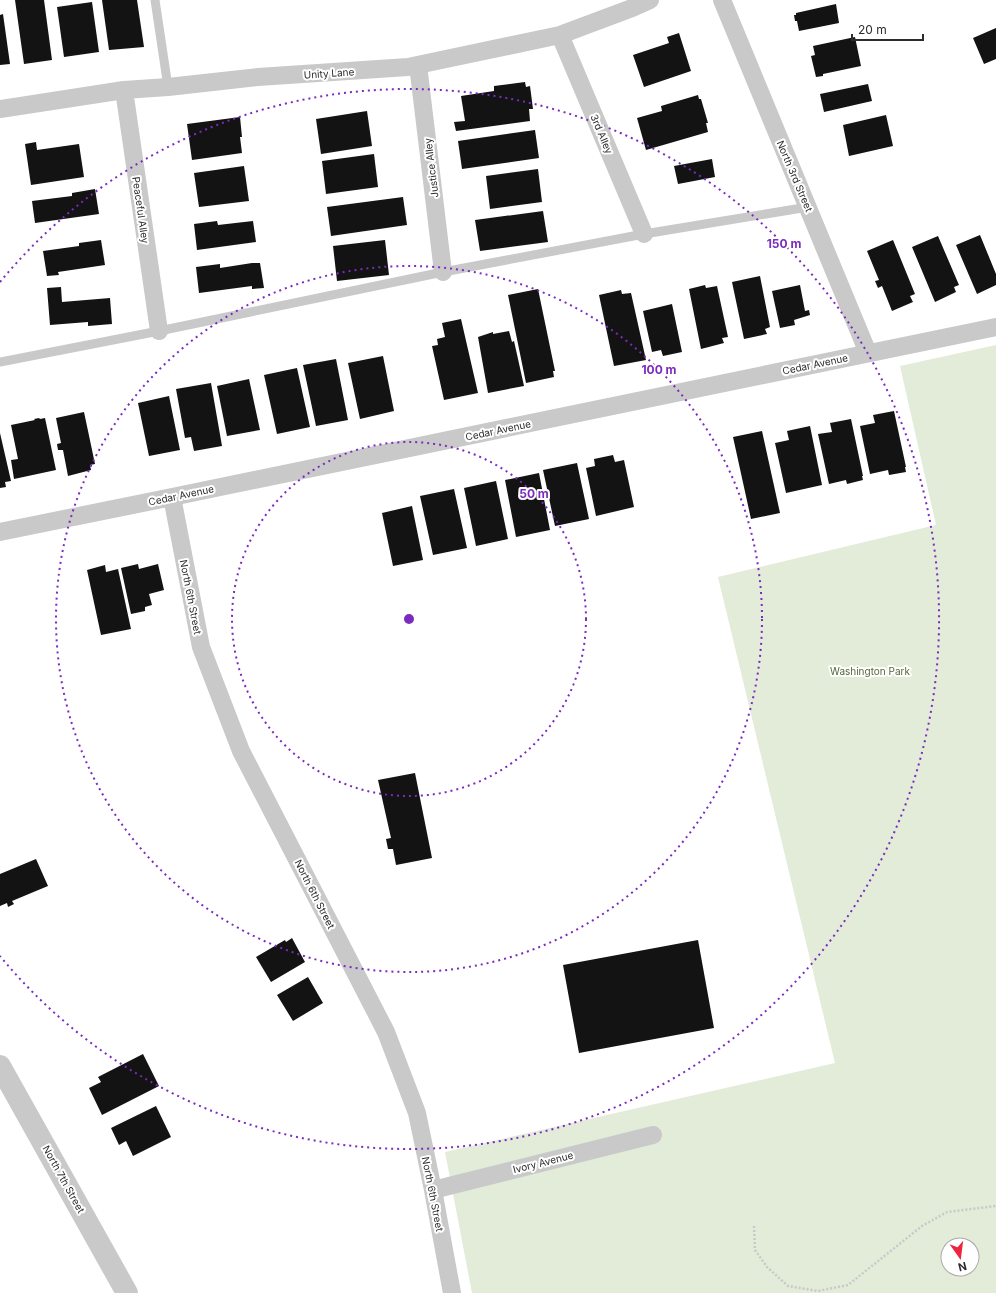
<svg xmlns="http://www.w3.org/2000/svg" width="996" height="1293" viewBox="0 0 996 1293" font-family="Inter,sans-serif">
<style>
.green{fill:#e3ebd9;fill-rule:evenodd}
.building{fill:#131313}
.lines{fill:none;stroke-linecap:round;stroke-linejoin:round}
.path{stroke:#c9c9c9;stroke-width:2.5;stroke-dasharray:2 2;stroke-linecap:butt}
.service{stroke:#c9c9c9;stroke-width:9}
.minor{stroke:#c9c9c9;stroke-width:18}
.tertiary{stroke:#c9c9c9;stroke-width:22}
.ring{fill:none;stroke:#7b2cbf;stroke-width:2;stroke-dasharray:2 4}
.labels{text-anchor:middle;stroke-width:4;stroke-linejoin:round;paint-order:stroke}
.street-label{font-size:10px;fill:#2c2c2c;stroke:#fff}
.park-label{font-size:10px;fill:#526938;stroke:#fff}
.centre{fill:#7b2cbf;stroke:#fff;stroke-width:2}
.ring-label{font-size:12px;text-anchor:middle;font-weight:bold;fill:#7b2cbf;stroke:#fff;stroke-width:4;stroke-linejoin:round;paint-order:stroke}
</style>
<rect width="100%" height="100%" fill="#fff"/>
<path class="green" d="M 996,345 L 996,1293 L 472,1293 L 445,1152 L 835,1063 L 718,577 L 936,525 L 900,366 ZM 948,1245 L 972,1245 L 972,1269 L 948,1269 Z"/>
<path class="building" d="M 15,0 L 44,0 L 52,60 L 24,64 Z
M 102,0 L 137,0 L 144,47 L 109,50 Z
M 92,2 L 99,52 L 64,57 L 57,7 Z
M 836,4 L 839,23 L 799,31 L 797,21 L 795,21 L 794,15 L 796,15 L 796,13 Z
M 3,14 L 10,64 L 0,65 L 0,15 Z
M 996,28 L 996,59 L 984,64 L 973,38 Z
M 679,33 L 691,71 L 644,87 L 633,55 L 669,43 L 667,37 Z
M 855,37 L 861,66 L 823,74 L 823,76 L 816,77 L 811,56 L 815,55 L 813,46 Z
M 525,82 L 526,87 L 530,86 L 533,109 L 529,109 L 530,121 L 456,131 L 454,122 L 465,121 L 461,96 L 494,91 L 494,86 Z
M 868,84 L 872,101 L 824,112 L 820,94 Z
M 698,95 L 699,99 L 701,99 L 708,123 L 706,123 L 708,132 L 646,150 L 637,118 L 662,111 L 661,106 Z
M 367,111 L 372,146 L 321,154 L 316,119 Z
M 886,115 L 893,146 L 849,156 L 843,125 Z
M 240,117 L 242,137 L 240,137 L 242,153 L 192,160 L 187,124 Z
M 535,130 L 539,158 L 462,169 L 458,141 Z
M 36,142 L 37,150 L 79,144 L 84,177 L 31,185 L 25,144 Z
M 374,154 L 378,187 L 326,194 L 322,161 Z
M 712,159 L 715,177 L 678,184 L 674,166 Z
M 244,166 L 249,201 L 199,207 L 194,173 Z
M 538,169 L 542,202 L 490,209 L 486,176 Z
M 95,189 L 99,214 L 35,223 L 32,201 L 72,196 L 72,193 Z
M 403,197 L 407,225 L 331,236 L 327,207 Z
M 543,211 L 548,242 L 480,251 L 475,220 Z
M 217,221 L 218,225 L 253,221 L 256,242 L 197,250 L 194,224 Z
M 980,235 L 996,274 L 996,285 L 977,294 L 956,245 Z
M 938,236 L 959,285 L 954,287 L 956,292 L 935,302 L 912,247 Z
M 101,240 L 105,265 L 58,272 L 59,275 L 47,276 L 43,251 L 79,246 L 79,243 Z
M 385,240 L 389,275 L 337,281 L 333,246 Z
M 893,240 L 915,294 L 910,296 L 913,302 L 892,311 L 882,286 L 878,288 L 875,281 L 879,280 L 867,251 Z
M 252,263 L 260,263 L 264,288 L 252,289 L 252,286 L 199,293 L 196,267 L 220,264 L 220,268 Z
M 760,276 L 770,327 L 765,329 L 767,334 L 744,339 L 732,282 Z
M 705,285 L 706,288 L 717,286 L 728,337 L 722,338 L 724,343 L 701,349 L 689,289 Z
M 800,285 L 805,311 L 809,310 L 810,315 L 794,320 L 795,325 L 780,328 L 772,291 Z
M 61,287 L 62,302 L 110,298 L 112,324 L 88,326 L 88,322 L 50,325 L 47,288 Z
M 538,289 L 555,371 L 553,371 L 554,377 L 526,383 L 508,295 Z
M 621,290 L 622,294 L 631,293 L 646,360 L 614,366 L 599,295 Z
M 672,304 L 682,352 L 663,356 L 661,350 L 652,352 L 643,311 Z
M 461,319 L 478,393 L 444,400 L 432,346 L 438,345 L 437,339 L 445,337 L 442,323 Z
M 509,331 L 512,342 L 514,341 L 524,386 L 488,393 L 478,337 L 493,332 L 493,334 Z
M 383,356 L 394,411 L 360,419 L 348,363 Z
M 336,359 L 348,420 L 316,426 L 303,365 Z
M 297,368 L 310,427 L 277,434 L 264,375 Z
M 249,379 L 260,430 L 227,436 L 217,386 Z
M 211,383 L 222,446 L 194,451 L 191,437 L 185,438 L 176,389 Z
M 169,396 L 180,450 L 149,456 L 138,403 Z
M 894,411 L 906,467 L 905,467 L 906,472 L 889,475 L 888,470 L 870,474 L 860,426 L 875,423 L 873,415 Z
M 84,412 L 95,464 L 90,465 L 91,470 L 68,476 L 63,450 L 58,450 L 57,444 L 61,443 L 56,418 Z
M 39,418 L 40,419 L 45,418 L 56,470 L 14,479 L 11,460 L 18,459 L 11,425 L 35,420 L 34,419 Z
M 851,419 L 863,476 L 862,476 L 863,480 L 847,484 L 846,480 L 829,484 L 818,434 L 832,432 L 830,423 Z
M 810,426 L 822,485 L 786,493 L 775,443 L 789,440 L 787,431 Z
M 762,431 L 780,513 L 751,519 L 733,437 Z
M 0,433 L 11,481 L 5,482 L 6,487 L 0,488 Z
M 613,455 L 615,462 L 624,460 L 634,507 L 596,516 L 586,468 L 595,466 L 594,459 Z
M 577,463 L 589,519 L 555,526 L 543,470 Z
M 539,473 L 550,530 L 516,537 L 505,480 Z
M 496,481 L 508,539 L 476,546 L 464,488 Z
M 454,489 L 467,548 L 433,555 L 420,496 Z
M 412,506 L 423,560 L 393,566 L 382,513 Z
M 138,564 L 139,569 L 158,564 L 164,590 L 149,594 L 152,605 L 145,607 L 145,611 L 131,614 L 121,568 Z
M 105,565 L 106,572 L 118,569 L 131,629 L 101,635 L 87,570 Z
M 415,773 L 432,858 L 396,865 L 393,849 L 388,849 L 386,839 L 391,838 L 378,780 Z
M 36,859 L 48,886 L 12,901 L 14,904 L 8,907 L 7,903 L 0,906 L 0,874 Z
M 292,938 L 305,962 L 271,982 L 256,957 L 285,940 L 286,942 Z
M 698,940 L 714,1028 L 579,1053 L 563,965 Z
M 308,977 L 323,1003 L 293,1021 L 277,995 Z
M 143,1054 L 159,1086 L 102,1115 L 89,1088 L 101,1082 L 98,1077 Z
M 156,1106 L 171,1137 L 133,1156 L 126,1141 L 119,1145 L 111,1128 Z"/>
<g class="lines">
<path class="path" d="M 754,1226 L 755,1250 L 767,1267 L 788,1286 L 818,1291 L 848,1285 L 922,1226 L 947,1212 L 996,1206"/>
<path class="service" d="M 155,0 L 168,87
M 0,362 L 159,331 L 443,272 L 644,234 L 808,207"/>
<path class="minor" d="M 722,0 L 868,353
M 560,35 L 644,234
M 418,65 L 443,272
M 124,90 L 159,331
M 0,109 L 124,90 L 168,87 L 258,77 L 408,67 L 560,35 L 632,8 L 650,0
M 172,497 L 201,647 L 241,751 L 386,1032 L 417,1113 L 433,1190 L 452,1293
M 0,532 L 172,497 L 996,327
M 433,1190 L 653,1135"/>
<path class="tertiary" d="M 0,1066 L 127,1293"/>
</g>
<g class="ring">
<circle cx="409" cy="619" r="177"/>
<circle cx="409" cy="619" r="353"/>
<path d="M0 282A530 530 0 1 1 0 956"/>
</g>
<g class="labels">
<g class="street-label">
<text transform="translate(329 73) rotate(-4)" y="4">Unity Lane</text>
<text transform="translate(602 134) rotate(67)" y="4">3rd Alley</text>
<text transform="translate(431 168) rotate(-97)" y="4">Justice Alley</text>
<text transform="translate(795 176) rotate(67)" y="4">North 3rd Street</text>
<text transform="translate(141 210) rotate(82)" y="4">Peaceful Alley</text>
<text transform="translate(815 364) rotate(-12)" y="4">Cedar Avenue</text>
<text transform="translate(498 430) rotate(-12)" y="4">Cedar Avenue</text>
<text transform="translate(181 495) rotate(-12)" y="4">Cedar Avenue</text>
<text transform="translate(191 597) rotate(79)" y="4">North 6th Street</text>
<text transform="translate(315 894) rotate(63)" y="4">North 6th Street</text>
<text transform="translate(543 1162) rotate(-14)" y="4">Ivory Avenue</text>
<text transform="translate(64 1179) rotate(61)" y="4">North 7th Street</text>
<text transform="translate(433 1194) rotate(79)" y="4">North 6th Street</text>
</g>
<g class="park-label">
<text x="870" y="675">Washington Park</text>
</g>
</g>
<circle cx="409" cy="619" r="6" class="centre"/>
<g class="ring-label">
<text x="784" y="248">150 m</text>
<text x="659" y="374">100 m</text>
<text x="534" y="498">50 m</text>
</g>
<g transform="translate(960 1257) rotate(166)"><circle r="19" fill="#ffffff" stroke="#ababab"/>
<path d="M0-3L7 15L0 10L-7 15Z" fill="#ec263e"/>
<text y="-6" font-size="11" font-weight="bold" text-anchor="middle" fill="#2c2c2c">N</text>
</g>
<path d="M852 34v6h71v-6" fill="none" stroke="#2c2c2c" stroke-width="2"/>
<text x="858" y="34" font-size="12" fill="#2c2c2c" stroke="#ffffff" stroke-width="3" paint-order="stroke">20 m</text>
</svg>
